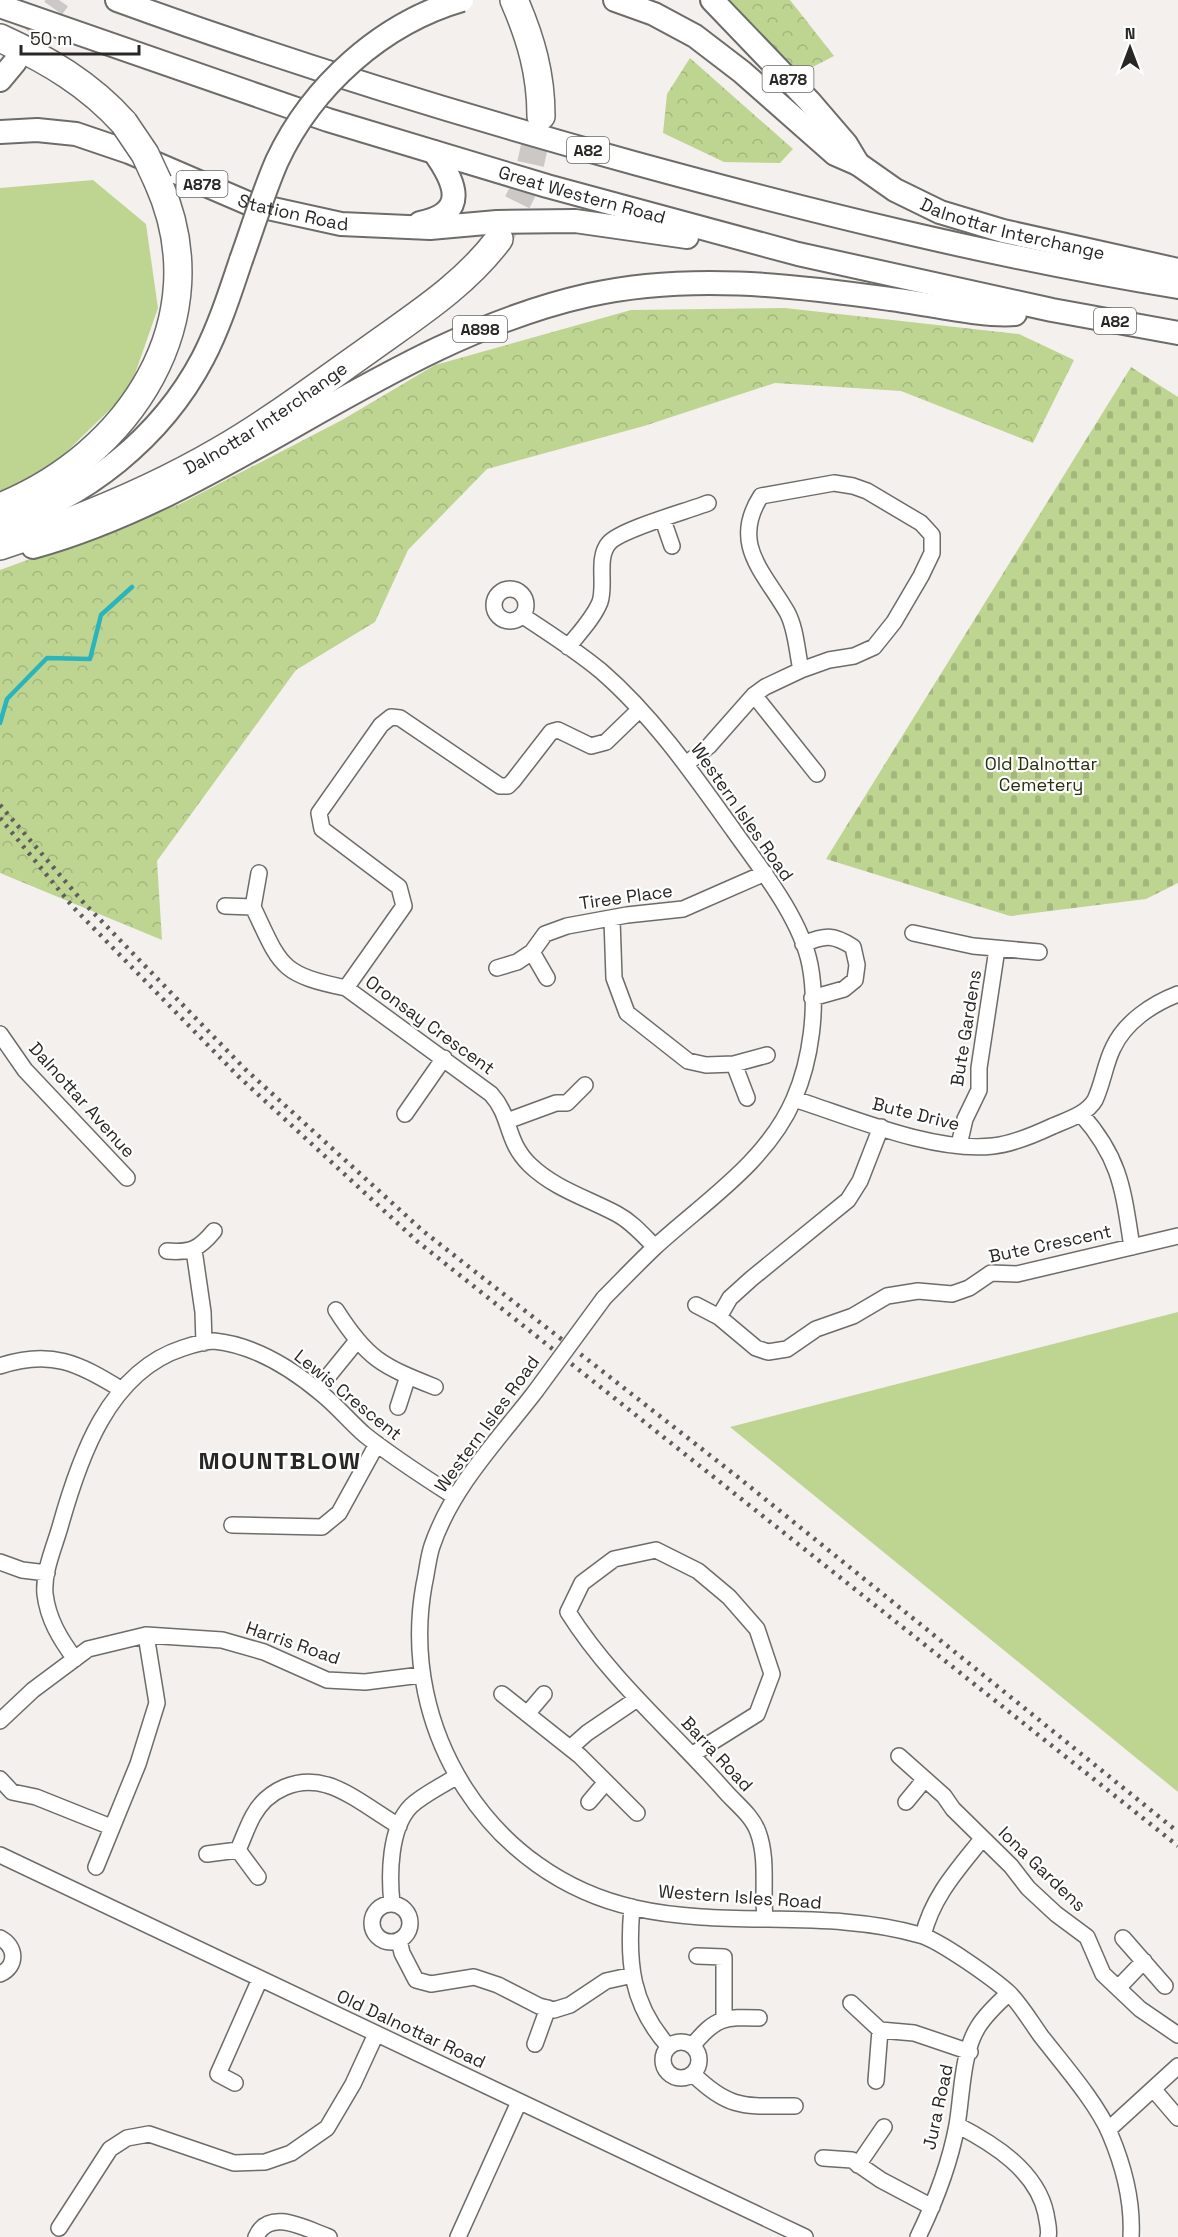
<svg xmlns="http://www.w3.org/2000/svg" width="1178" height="2237" viewBox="0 0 1178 2237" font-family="'Space Grotesk',sans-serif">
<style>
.forest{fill:url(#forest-crowns)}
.cemetery{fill:url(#cemetery-stones)}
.park{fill:#bed591}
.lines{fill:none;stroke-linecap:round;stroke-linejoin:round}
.stream{stroke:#2ab4bb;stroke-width:4.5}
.primary-tunnel{stroke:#cbc8c6;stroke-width:22;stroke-dasharray:22 11;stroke-linecap:butt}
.highway-tunnel{stroke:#cbc8c6;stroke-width:27;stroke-dasharray:27 14;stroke-linecap:butt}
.street-casing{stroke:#6e6c69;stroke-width:18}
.primary-casing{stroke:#6e6c69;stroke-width:26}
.highway-casing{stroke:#6e6c69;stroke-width:30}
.street{stroke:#fff;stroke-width:15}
.primary{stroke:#fff;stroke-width:22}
.highway{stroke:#fff;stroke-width:27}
.rail{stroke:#605e5d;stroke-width:4.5;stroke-dasharray:3 6;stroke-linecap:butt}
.street-bridge-casing{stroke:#6e6c69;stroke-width:18;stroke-linecap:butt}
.primary-bridge-casing{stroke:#6e6c69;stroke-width:26;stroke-linecap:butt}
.highway-bridge-casing{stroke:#6e6c69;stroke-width:30;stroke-linecap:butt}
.street-bridge{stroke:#fff;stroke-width:15}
.primary-bridge{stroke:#fff;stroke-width:22}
.highway-bridge{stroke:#fff;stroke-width:27}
.labels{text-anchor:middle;stroke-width:4.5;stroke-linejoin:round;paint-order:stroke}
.shield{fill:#fffefe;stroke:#686867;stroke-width:1.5}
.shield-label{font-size:16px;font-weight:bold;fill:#282726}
.street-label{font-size:18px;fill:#282726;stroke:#fffefe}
.park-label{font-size:18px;fill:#26300d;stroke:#fffefe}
.district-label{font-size:24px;font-weight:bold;letter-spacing:1.5px;fill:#282726;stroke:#fffefe}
</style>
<defs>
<pattern id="forest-crowns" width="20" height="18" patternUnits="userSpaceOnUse" patternTransform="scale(1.5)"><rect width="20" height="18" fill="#bed591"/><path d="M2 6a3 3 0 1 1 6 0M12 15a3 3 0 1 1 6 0" fill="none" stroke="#a3b77d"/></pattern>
<pattern id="cemetery-stones" width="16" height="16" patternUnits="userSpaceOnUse" patternTransform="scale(1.5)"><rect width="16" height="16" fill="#bed591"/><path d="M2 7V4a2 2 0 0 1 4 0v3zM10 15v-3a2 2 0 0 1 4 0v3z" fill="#a3b77d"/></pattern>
</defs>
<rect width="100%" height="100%" fill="#f4f0ee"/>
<path class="forest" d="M 724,0 L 790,0 L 834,56 L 801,73 Z
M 690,58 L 793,149 L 780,163 L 724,162 L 663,133 L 667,94 Z
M 785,308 L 1019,334 L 1074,360 L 1033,443 L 901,391 L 775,383 L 644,426 L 487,469 L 408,550 L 375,622 L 296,670 L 157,861 L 162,940 L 0,873 L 0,570 L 180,504 L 342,420 L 435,365 L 631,310 Z"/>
<path class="cemetery" d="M 1131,367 L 1178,397 L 1178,883 L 1146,899 L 1010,916 L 826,859 Z"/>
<path class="park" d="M 93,180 L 146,224 L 158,308 L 129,391 L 58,460 L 0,494 L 0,188 Z
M 1178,1312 L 1178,1792 L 730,1427 Z"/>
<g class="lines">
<path class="stream" d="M 0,723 L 7,699 L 47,658 L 90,659 L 101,615 L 132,587"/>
<path class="primary-tunnel" d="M 15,62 L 59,0"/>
<path class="highway-tunnel" d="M 499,239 L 526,185 L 541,116"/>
<defs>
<path id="street" d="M 663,520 L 672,546
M494 605a16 16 0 1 1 32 0a16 16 0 1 1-32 0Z
M 523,616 C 549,633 577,651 601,671 C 653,716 694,775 734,831 C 761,869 801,919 810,965 C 818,1007 811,1060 794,1099 C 767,1162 704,1202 655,1247 C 638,1263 621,1281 604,1298
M 568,647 C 579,633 593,619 600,602 C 606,584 596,558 609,543 C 621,529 688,511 708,503
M 754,695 L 817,774
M 639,710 L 606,742 L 591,746 L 558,730 L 551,732 L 513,781 L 508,786 L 500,786 L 400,718 L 391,717 L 381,725 L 319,813 L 322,829 L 399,887 L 404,906 L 346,988 L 491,1094 C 512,1117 505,1141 530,1165 C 555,1189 587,1198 617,1214 C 632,1222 643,1235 655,1247
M 686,764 L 709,746 L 754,695 L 765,687 L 801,670 L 829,660 L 854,656 L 874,647 L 894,622 L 921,576 L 932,553 L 932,535 L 921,523 L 867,491 L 853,486 L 834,483 L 761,496 C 730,544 764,572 787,612 C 796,628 797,652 801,670
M 225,906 L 253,907 L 259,873
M 253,907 C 281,966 279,974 346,988
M 612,919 L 614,978 L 627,1013 L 688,1061 L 706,1065 L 734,1064 L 767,1055
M 913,933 L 973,946 L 1039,952
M 803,944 C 825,935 833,934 853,947 L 857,965 L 855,980 L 844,989 L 812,998
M 532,952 L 547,978
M 497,968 L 517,962 L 532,952 L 545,934 L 567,926 L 627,915 L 683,909 L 765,873
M 0,1034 L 25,1070 L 127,1178
M 734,1064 L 747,1098
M 794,1099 C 851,1117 934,1153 993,1146 C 1012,1144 1036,1134 1053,1126 C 1067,1120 1087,1114 1095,1100 C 1103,1083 1105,1064 1113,1048 C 1125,1022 1152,1004 1178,994
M 405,1114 L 444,1058
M 1081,1114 C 1121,1159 1123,1190 1132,1247
M 507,1121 L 556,1103 L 567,1103 L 585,1085
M 959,1145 L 965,1119 L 979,1090 L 979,1068 L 997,949
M 194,1250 L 203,1312 L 204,1343
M 167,1251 C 191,1253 199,1249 214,1231
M 696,1305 L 719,1317 L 756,1348 L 768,1352 L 787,1349 L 816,1329 L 853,1316 L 887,1296 L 918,1291 L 952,1294 L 969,1288 L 991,1273 L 1017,1274 L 1178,1236
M 336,1310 C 367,1359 382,1366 435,1387
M 719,1317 L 730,1298 L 751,1279 L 848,1200 L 860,1181 L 881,1127
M 0,1366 C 50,1349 79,1363 122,1390
M 317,1390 L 356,1342
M 535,1392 C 498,1440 452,1487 432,1546 C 428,1558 427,1572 424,1585 C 398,1730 490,1876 635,1908 C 728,1929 827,1908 920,1935 C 939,1940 994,1979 1009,1993 C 1021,2005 1031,2022 1041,2036 C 1062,2063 1097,2103 1110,2134 C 1124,2167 1133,2200 1131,2237
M 398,1407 L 408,1376
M 232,1525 L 322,1527 L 339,1513 L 377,1444
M 0,1562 L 22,1570 L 47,1573
M 75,1659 C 60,1639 48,1619 45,1594 C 43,1572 54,1548 60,1527 C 79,1459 108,1372 183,1348 C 192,1345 204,1341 214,1341 C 255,1345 291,1368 322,1394 C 338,1407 350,1422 365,1435 C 394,1458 424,1477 455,1497
M 502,1694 L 580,1756 L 637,1813
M 527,1714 L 544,1694
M 0,1721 L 33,1690 L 88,1649 L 146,1635 L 222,1640 L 264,1652 L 327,1680 L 365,1682 L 421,1675
M 570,1748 L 587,1733 L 637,1699
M 693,1754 L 757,1714 L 772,1674 L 757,1629 L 729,1597 L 698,1571 L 656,1550 L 614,1559 L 582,1583 L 568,1612 C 610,1679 672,1731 724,1790 C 735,1803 752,1815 758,1832 C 768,1859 762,1889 765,1918
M 899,1756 L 944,1796 L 953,1809 L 1011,1866 L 1028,1888 L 1056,1914 L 1087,1937 L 1103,1974 L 1140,2009 L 1178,2035
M 0,1779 L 12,1792 L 36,1797 L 111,1827
M 589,1802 L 606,1782
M 906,1802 L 925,1779
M 238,1850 C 243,1839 247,1827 253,1816 C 267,1790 298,1776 327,1785 C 349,1791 378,1814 399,1826
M 207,1854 L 238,1850 L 258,1877
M 0,1855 L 805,2237
M 96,1867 L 138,1764 L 157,1703 L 146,1635
M 392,1904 C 389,1876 389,1828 411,1806 C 424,1794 442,1786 457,1776
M372 1923a19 19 0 1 1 38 0a19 19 0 1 1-38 0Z
M 632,1907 C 627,1962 631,2005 669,2047
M 923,1936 C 932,1897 958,1869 982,1839
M 0,1938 C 16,1946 18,1966 0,1974
M 1123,1938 L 1165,1986
M 399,1940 L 402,1953 L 416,1980 L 431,1984 L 474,1977 L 498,1985 L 539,2006 L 554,2010 L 570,2005 L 606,1981 L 633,1975
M 697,1956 L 724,1957 L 724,2019
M 1118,1988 L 1144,1961
M 851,2003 L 880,2030 L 914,2033 L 970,2052
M663 2060a18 18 0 1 1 36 0a18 18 0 1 1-36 0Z
M 535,2044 L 548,2008
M 693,2045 C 716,2017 724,2017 759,2018
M 693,2074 C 730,2110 745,2106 795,2106
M 876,2081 L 880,2030
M 235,2083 L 218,2074 L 260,1979
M 1154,2090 L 1178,2118
M 957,2125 C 994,2144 1037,2171 1046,2214 C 1047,2222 1050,2230 1048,2237
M 1108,2130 L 1178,2066
M 823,2158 L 852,2160 L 881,2180 L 932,2207
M 858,2165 L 884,2127
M 59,2228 L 110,2149 L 127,2138 L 149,2134 L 234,2163 L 265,2162 L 291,2153 L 327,2128 L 353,2084 L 376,2034
M 256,2237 C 269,2207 306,2229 329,2237
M 458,2237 L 519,2102
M 918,2237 C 935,2202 950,2163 957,2125 C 962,2096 962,2052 978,2027 C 986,2014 998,2003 1009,1993"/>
<g id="primary">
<path d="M 117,0 C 287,62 460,115 634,163 C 813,212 994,257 1178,287"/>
<path id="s1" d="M 615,0 L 654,14 L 695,36 L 742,72 L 835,154 L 858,164 L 895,190 L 940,212 L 1003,231 L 1178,270"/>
<path d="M 712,0 L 809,101 L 846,144 L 858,164"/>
<path id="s2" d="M 0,6 L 328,120 L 547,186 L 798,254 L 1052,310 L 1178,333"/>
<path d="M 0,80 L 15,62"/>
<path id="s3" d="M 0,132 L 37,130 L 76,134 L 129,152 L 250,204 L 341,224 L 430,228 L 497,222 L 575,221 L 687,237"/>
<path d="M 420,223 C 469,213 456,183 434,152"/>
<path d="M 0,525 C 85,498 161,438 203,358 C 219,327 230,293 241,260"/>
<path d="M 33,547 C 231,492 387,340 589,295 C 688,273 790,285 890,299 C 925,303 982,317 1015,314"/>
</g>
<g id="highway">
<path d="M 514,0 C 531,39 541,74 541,116"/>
<path d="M 0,38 C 48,60 89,84 124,123"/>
<path d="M 0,507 C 129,455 220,320 158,182"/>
<path id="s4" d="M 0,546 C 77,521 151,491 221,450 C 271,421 317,386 364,353 C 412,318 463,287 499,239"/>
</g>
</defs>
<use href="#street" class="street-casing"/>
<use href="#primary" class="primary-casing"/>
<use href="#highway" class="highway-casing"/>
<use href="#street" class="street"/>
<use href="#primary" class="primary"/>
<use href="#highway" class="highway"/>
<path class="rail" d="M 0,805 L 83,902 L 245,1069 L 423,1231 L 739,1478 L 1178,1832
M 0,818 L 73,907 L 238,1076 L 418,1242 L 1178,1846"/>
<defs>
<path id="street-bridge" d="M 535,1392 L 604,1298"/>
<path id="primary-bridge" d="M 241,260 C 253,227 263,193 277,161 C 312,86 382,23 462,0"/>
<path id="highway-bridge" d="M 124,123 L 145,154 L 158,182"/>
</defs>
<use href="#street-bridge" class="street-bridge-casing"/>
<use href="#primary-bridge" class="primary-bridge-casing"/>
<use href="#highway-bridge" class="highway-bridge-casing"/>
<use href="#street-bridge" class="street-bridge"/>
<use href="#primary-bridge" class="primary-bridge"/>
<use href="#highway-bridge" class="highway-bridge"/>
</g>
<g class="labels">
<g class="shield">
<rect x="762.5" y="66" width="51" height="26" rx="4.5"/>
<rect x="567" y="137" width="42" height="26" rx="4.5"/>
<rect x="176.5" y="171" width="51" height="26" rx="4.5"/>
<rect x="1094" y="308" width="42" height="26" rx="4.5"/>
<rect x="453" y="316" width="54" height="26" rx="4.5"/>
</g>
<g class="shield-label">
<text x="788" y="85">A878</text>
<text x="588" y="156">A82</text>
<text x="202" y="190">A878</text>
<text x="1115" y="327">A82</text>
<text x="480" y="335">A898</text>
</g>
<g class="street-label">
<text dy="6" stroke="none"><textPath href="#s2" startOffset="612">Great Western Road</textPath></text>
<text dy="6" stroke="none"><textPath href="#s3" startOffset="308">Station Road</textPath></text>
<text dy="6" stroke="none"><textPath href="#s1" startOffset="466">Dalnottar Interchange</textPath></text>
<text dy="6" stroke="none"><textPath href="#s4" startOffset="296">Dalnottar Interchange</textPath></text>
<text transform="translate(742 812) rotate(55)" y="6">Western Isles Road</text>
<text transform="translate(626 897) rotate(-8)" y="6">Tiree Place</text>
<text transform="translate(430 1025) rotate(36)" y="6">Oronsay Crescent</text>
<text transform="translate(966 1028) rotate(-81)" y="6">Bute Gardens</text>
<text transform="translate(82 1100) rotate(48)" y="6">Dalnottar Avenue</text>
<text transform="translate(916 1114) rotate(14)" y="6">Bute Drive</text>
<text transform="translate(1050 1244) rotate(-12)" y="6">Bute Crescent</text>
<text transform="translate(348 1395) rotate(39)" y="6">Lewis Crescent</text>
<text transform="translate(487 1424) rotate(-54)" y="6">Western Isles Road</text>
<text transform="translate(293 1643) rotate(19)" y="6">Harris Road</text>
<text transform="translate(717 1754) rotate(47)" y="6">Barra Road</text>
<text transform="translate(1042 1869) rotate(44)" y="6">Iona Gardens</text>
<text transform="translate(740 1897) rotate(4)" y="6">Western Isles Road</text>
<text transform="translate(411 2029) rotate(25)" y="6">Old Dalnottar Road</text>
<text transform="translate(938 2107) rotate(-78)" y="6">Jura Road</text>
</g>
<g class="park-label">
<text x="1041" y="770">Old Dalnottar<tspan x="1041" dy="21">Cemetery</tspan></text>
</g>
<g class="district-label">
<text x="280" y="1469">MOUNTBLOW</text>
</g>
</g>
<g transform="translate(1130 48)" stroke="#fffefe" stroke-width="4.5" paint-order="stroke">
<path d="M0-4.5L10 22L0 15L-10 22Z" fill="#282726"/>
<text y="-9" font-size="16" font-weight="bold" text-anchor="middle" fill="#282726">N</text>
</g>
<path d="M21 45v9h118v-9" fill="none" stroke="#282726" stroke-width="3"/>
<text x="30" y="45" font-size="18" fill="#282726" stroke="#fffefe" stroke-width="4.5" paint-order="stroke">50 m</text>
</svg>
